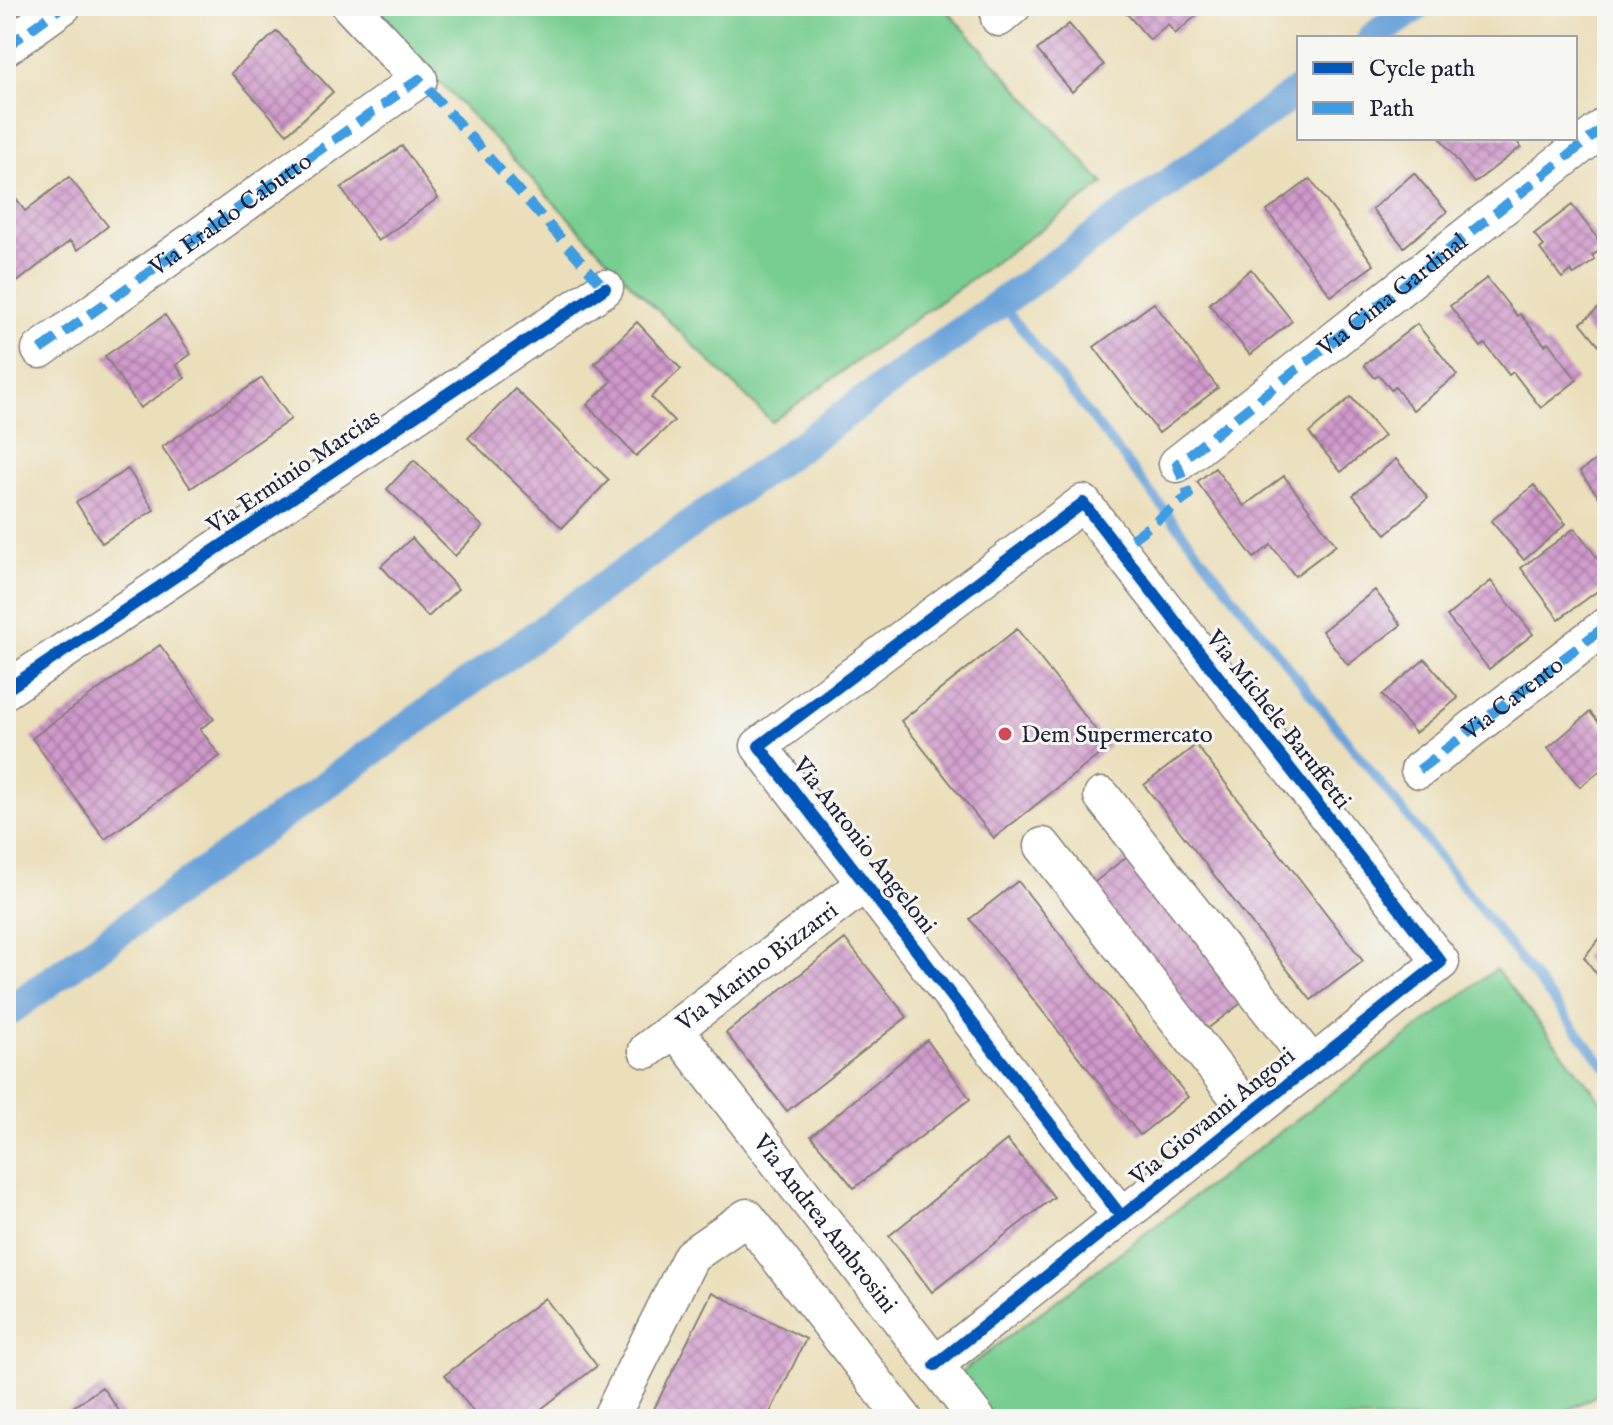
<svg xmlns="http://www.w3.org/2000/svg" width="1613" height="1425" viewBox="0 0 1613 1425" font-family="'IM FELL English',serif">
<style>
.green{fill:#78ce91;stroke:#4d7866;stroke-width:2}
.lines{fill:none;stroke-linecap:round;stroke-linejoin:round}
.stream{stroke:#6ba2d9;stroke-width:9}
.canal{stroke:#6ba2d9;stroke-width:30}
.building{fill:url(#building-cross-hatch)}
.minor-casing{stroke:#86807a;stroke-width:39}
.minor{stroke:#fff;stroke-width:36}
.quiet{stroke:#3c9ce2;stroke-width:10;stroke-dasharray:20 10;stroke-linecap:butt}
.cycleway-casing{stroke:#f6f6f2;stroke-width:17}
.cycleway{stroke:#0057b8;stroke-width:12}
.poi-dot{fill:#d1495b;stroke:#f6f6f2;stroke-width:3}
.labels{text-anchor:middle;stroke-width:6;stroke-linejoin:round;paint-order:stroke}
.street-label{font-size:24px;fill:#22223b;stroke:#f6f6f2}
.poi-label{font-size:24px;fill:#22223b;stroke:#f6f6f2;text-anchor:start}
</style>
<defs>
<pattern id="building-cross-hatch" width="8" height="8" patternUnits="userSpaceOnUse" patternTransform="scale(2)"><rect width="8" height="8" fill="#d099cb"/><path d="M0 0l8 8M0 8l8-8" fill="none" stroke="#a87ca6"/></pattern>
</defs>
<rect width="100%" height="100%" fill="#f6f6f2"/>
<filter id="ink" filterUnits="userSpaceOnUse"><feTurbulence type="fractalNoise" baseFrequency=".0125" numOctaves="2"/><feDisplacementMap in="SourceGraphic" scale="16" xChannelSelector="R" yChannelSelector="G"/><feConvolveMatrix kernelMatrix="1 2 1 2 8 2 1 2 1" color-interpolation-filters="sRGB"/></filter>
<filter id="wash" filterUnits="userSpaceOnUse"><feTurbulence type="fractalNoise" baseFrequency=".006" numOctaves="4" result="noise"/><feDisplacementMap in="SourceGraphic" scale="32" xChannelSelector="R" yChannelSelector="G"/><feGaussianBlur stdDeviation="1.8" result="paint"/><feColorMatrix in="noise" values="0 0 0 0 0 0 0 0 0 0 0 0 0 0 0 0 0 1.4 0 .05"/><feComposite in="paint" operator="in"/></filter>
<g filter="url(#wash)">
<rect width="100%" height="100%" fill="#ebdeba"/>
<path class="green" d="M 368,6 L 943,6 L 1104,184 L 772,422 L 633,286 Z
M 1496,969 L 1607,1108 L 1607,1390 L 1550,1419 L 995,1419 L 959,1374 Z"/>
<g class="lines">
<path class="stream" d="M 1001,303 L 1607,1069"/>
<path class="canal" d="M 1372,38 L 1417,6
M 6,1013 L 1299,90"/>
</g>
<g id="blocks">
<path class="building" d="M 1120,6 L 1189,6 L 1197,15 L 1175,34 L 1168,24 L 1150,40 Z
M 1069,24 L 1104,65 L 1072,92 L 1037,50 Z
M 277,31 L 333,92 L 287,134 L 231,73 Z
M 1440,138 L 1514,138 L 1521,147 L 1474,183 Z
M 402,146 L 438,198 L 378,241 L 341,188 Z
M 1414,173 L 1447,212 L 1404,247 L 1372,209 Z
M 69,177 L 108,226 L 78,250 L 70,241 L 17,282 L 6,268 L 6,205 L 15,198 L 25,211 Z
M 1310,179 L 1374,265 L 1331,296 L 1267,211 Z
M 1572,205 L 1604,247 L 1592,256 L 1595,260 L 1574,275 L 1571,271 L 1562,278 L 1540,249 L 1544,246 L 1534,234 Z
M 1251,269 L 1292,321 L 1250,355 L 1209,304 Z
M 1487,278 L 1517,316 L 1520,314 L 1545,345 L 1548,342 L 1577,380 L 1541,408 L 1513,372 L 1509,375 L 1485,344 L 1481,347 L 1450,306 Z
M 1607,301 L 1607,355 L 1581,323 Z
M 1154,303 L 1218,388 L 1159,433 L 1094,347 Z
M 165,315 L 191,354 L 176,365 L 185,378 L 140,408 L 105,356 Z
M 637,322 L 681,369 L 651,397 L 674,421 L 636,456 L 587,405 L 612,381 L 595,363 Z
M 1417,324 L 1457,375 L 1413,410 L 1395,387 L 1391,390 L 1379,375 L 1375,378 L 1364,365 Z
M 262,378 L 291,419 L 191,488 L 162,447 Z
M 515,389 L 609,480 L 562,528 L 468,438 Z
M 1351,397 L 1384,436 L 1341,472 L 1309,433 Z
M 1607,451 L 1607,508 L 1580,472 Z
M 1396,459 L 1428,498 L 1386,534 L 1353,495 Z
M 414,460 L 483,527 L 455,556 L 387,489 Z
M 1215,468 L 1244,506 L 1284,476 L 1336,545 L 1295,576 L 1271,545 L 1254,558 L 1197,482 Z
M 128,469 L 154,510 L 102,543 L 76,502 Z
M 1534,485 L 1566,524 L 1524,560 L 1491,521 Z
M 1575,528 L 1607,571 L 1607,584 L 1559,619 L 1521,568 Z
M 412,538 L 458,589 L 428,617 L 381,566 Z
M 1491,581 L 1533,634 L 1489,669 L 1447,616 Z
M 1375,590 L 1401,625 L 1348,665 L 1322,631 Z
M 1017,629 L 1109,747 L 994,838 L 901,721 Z
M 160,645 L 214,719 L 200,729 L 220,756 L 105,839 L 32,738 Z
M 1425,659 L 1458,698 L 1415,733 L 1382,695 Z
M 1590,712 L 1607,732 L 1607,765 L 1580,787 L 1548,748 Z
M 1196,745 L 1363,961 L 1311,1000 L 1144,785 Z
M 1130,854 L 1244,1001 L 1203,1032 L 1090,886 Z
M 1018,881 L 1188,1097 L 1140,1135 L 970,919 Z
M 1607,930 L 1607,988 L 1584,957 Z
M 845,939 L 907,1017 L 787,1111 L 726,1033 Z
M 927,1040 L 970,1099 L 854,1188 L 811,1136 Z
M 1007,1140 L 1054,1197 L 932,1292 L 889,1236 Z
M 712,1292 L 806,1339 L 767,1419 L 649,1419 Z
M 545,1298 L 597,1366 L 528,1419 L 479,1419 L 445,1375 Z
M 102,1387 L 125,1419 L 56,1419 Z"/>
</g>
</g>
<g filter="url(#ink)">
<use href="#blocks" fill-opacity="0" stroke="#86807a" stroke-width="2"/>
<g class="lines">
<defs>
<g id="minor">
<path d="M 999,18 L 1013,6"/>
<path d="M 6,47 L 63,6"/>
<path id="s1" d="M 40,350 L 419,79 L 350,6"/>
<path id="s2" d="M 1177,464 L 1607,125"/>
<path d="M 6,690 L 605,288"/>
<path id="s3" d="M 1419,770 L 1607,625"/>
<path d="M 1102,796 L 1312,1064"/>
<path d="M 1043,846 L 1250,1113"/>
<path id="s4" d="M 675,1029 L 977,1419"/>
<path id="s5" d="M 647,1050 L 867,882"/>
<path d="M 935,1365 L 1441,962 L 1083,503 L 759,746 L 1121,1216"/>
<path d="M 610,1419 L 691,1256 L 747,1217 L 904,1419"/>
</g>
</defs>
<use href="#minor" class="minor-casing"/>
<use href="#minor" class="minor"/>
<path class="quiet" d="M 6,47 L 63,6
M 40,350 L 419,79 L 605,288
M 1132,539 L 1189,496 L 1177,464 L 1607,125
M 1419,770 L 1607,625"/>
<defs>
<path id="cycleway" d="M 6,690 L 605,288
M 935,1365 L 1441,962 L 1083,503 L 759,746 L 1121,1216"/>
</defs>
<use href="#cycleway" class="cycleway-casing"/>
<use href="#cycleway" class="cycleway"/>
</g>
</g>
<circle class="poi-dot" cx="1005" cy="734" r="8"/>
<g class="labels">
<g class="street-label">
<text dy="8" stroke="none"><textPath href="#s1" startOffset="234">Via Eraldo Cabutto</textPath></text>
<text dy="8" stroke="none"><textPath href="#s2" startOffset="274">Via Cima Gardinal</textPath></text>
<text transform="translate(293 471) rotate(-34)" y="8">Via Erminio Marcias</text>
<text dy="8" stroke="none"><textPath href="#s3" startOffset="118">Via Cavento</textPath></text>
<text transform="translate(1279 719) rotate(52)" y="8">Via Michele Baruffetti</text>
<text transform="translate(865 845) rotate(52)" y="8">Via Antonio Angeloni</text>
<text dy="8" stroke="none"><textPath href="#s5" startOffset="138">Via Marino Bizzarri</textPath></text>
<text transform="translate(1212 1116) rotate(-39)" y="8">Via Giovanni Angori</text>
<text dy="8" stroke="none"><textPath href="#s4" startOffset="246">Via Andrea Ambrosini</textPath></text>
</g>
<g class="poi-label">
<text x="1021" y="742">Dem Supermercato</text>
</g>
</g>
<rect width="1613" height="1425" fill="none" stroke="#f6f6f2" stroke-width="32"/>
<rect x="1297" y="36" width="280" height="104" fill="#f6f6f2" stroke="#a1a1a9" stroke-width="2"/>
<rect x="1313" y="62" width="40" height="12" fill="#0057b8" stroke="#a1a1a9" stroke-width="2"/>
<text x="1369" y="76" font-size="24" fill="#22223b">Cycle path</text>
<rect x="1313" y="102" width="40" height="12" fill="#3c9ce2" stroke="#a1a1a9" stroke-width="2"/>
<text x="1369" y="116" font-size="24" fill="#22223b">Path</text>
</svg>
